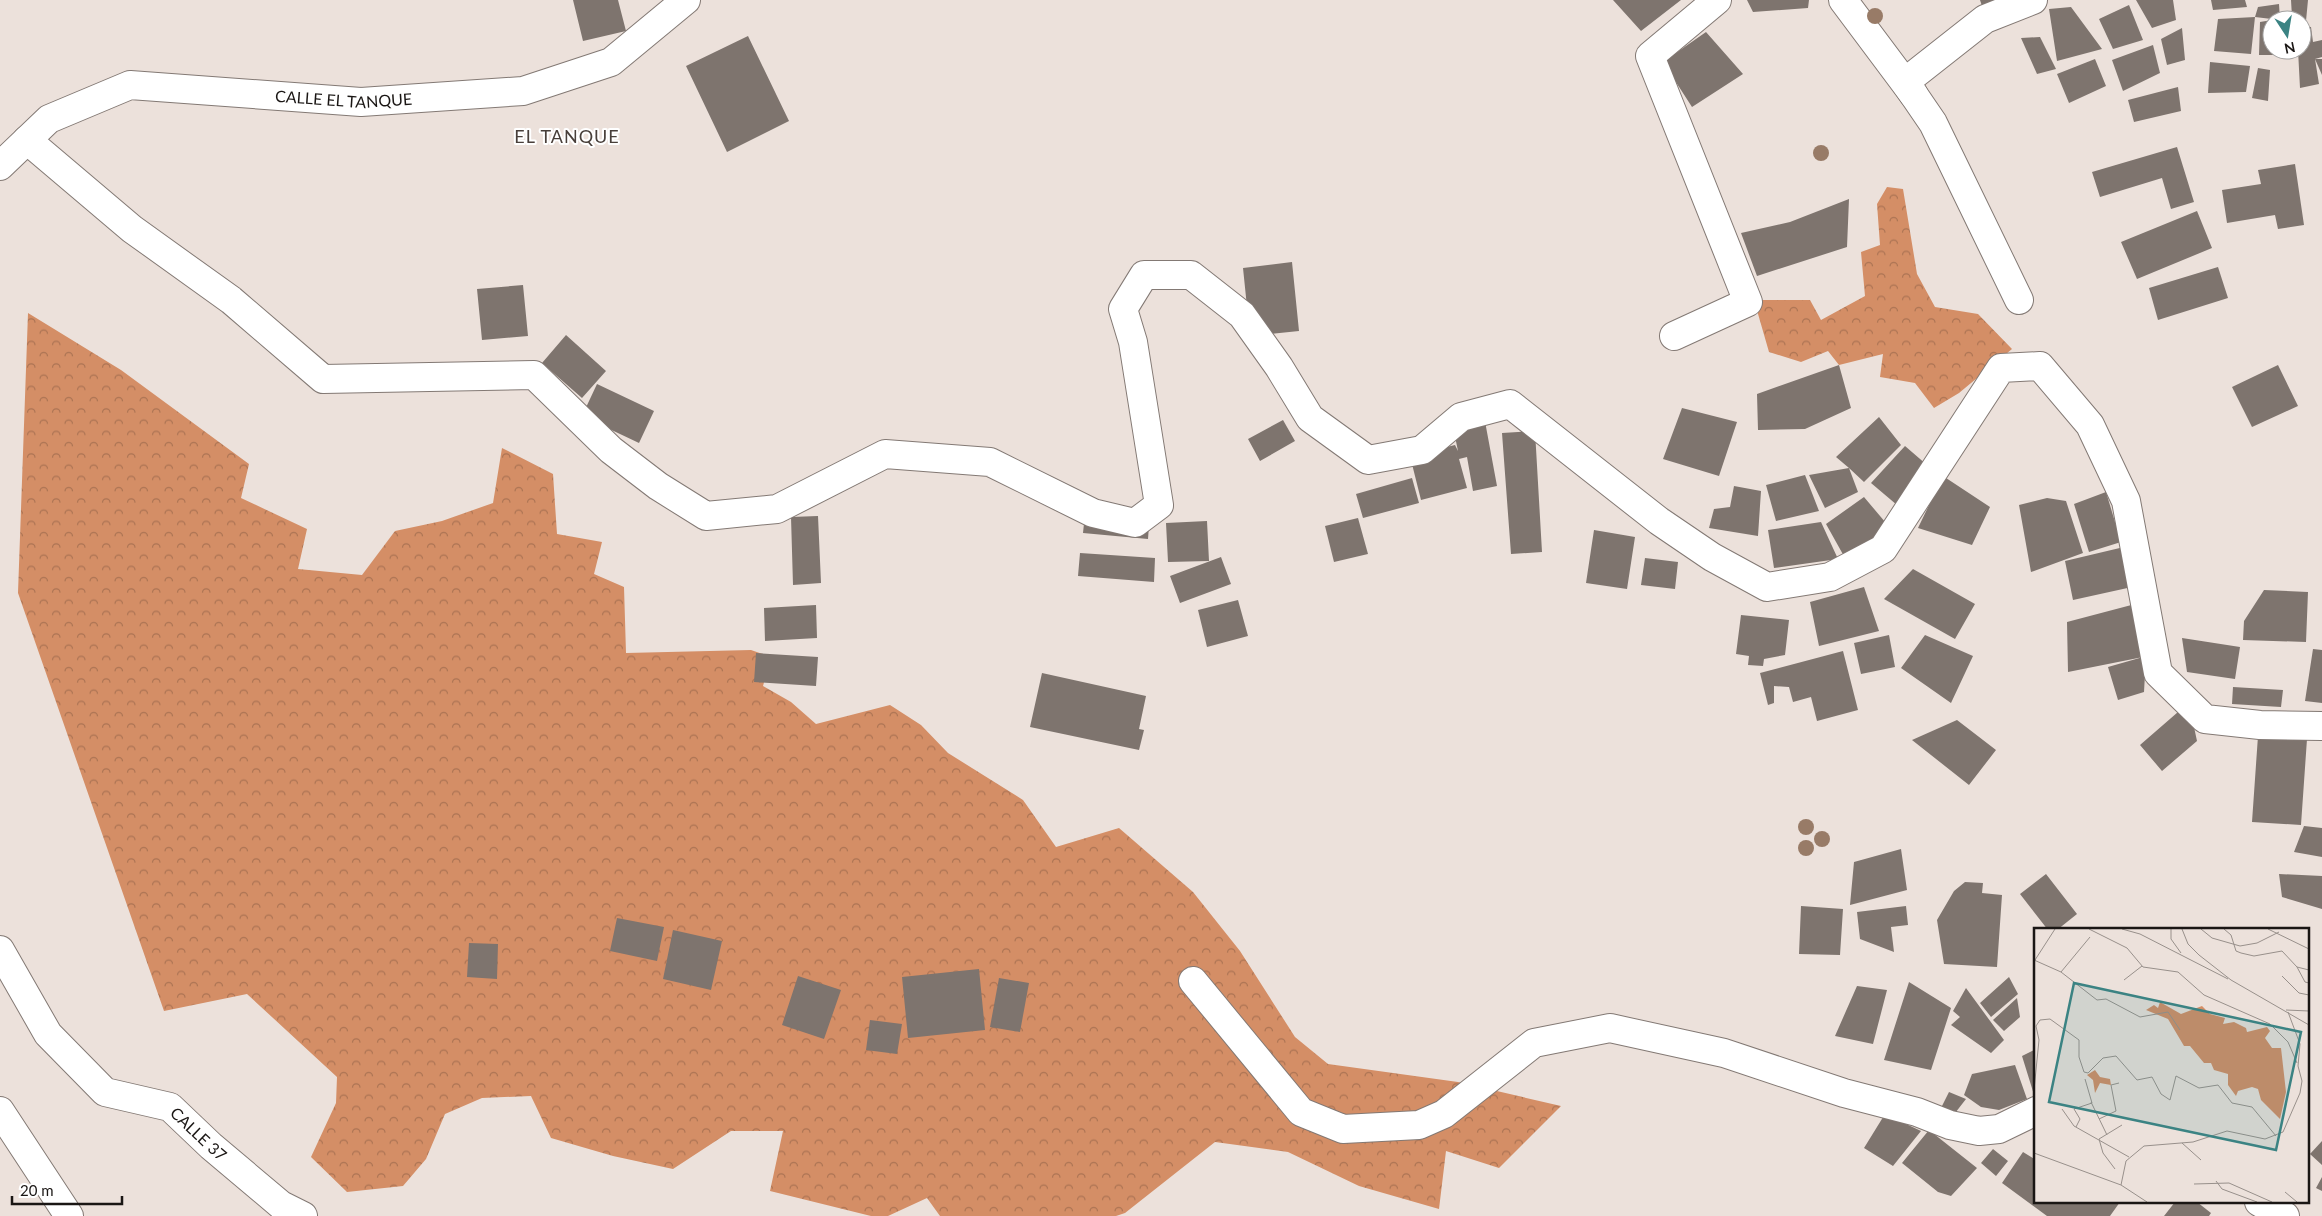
<svg xmlns="http://www.w3.org/2000/svg" width="2322" height="1216" viewBox="0 0 2322 1216" font-family="Lato,sans-serif">
<style>
.forest{fill:url(#forest-crowns)}
.building{fill:#7e746e}
.lines{fill:none;stroke-linecap:round;stroke-linejoin:round}
.minor-casing{stroke:#837974;stroke-width:30}
.minor{stroke:#fff;stroke-width:28}
.tree{fill:#987b67}
.labels{text-anchor:middle;stroke-width:4;stroke-linejoin:round;paint-order:stroke}
.street-label{font-size:16px;fill:#1a1614;stroke:#fff}
.neighbourhood-label{font-size:18px;letter-spacing:1px;fill:#483f3a;stroke:#fff}
.inset-road{fill:none;stroke:#98908b;stroke-width:1}
.view{fill:#3b8383;fill-opacity:0.15;stroke:#3b8383;stroke-width:2.5}
.inset-edge{fill:none;stroke:#1a1614;stroke-width:2.5}
</style>
<defs>
<pattern id="forest-crowns" width="20" height="18" patternUnits="userSpaceOnUse" patternTransform="scale(1.25)"><rect width="20" height="18" fill="#d48e66"/><path d="M2 6a3 3 0 1 1 6 0M12 15a3 3 0 1 1 6 0" fill="none" stroke="#ab7353"/></pattern>
</defs>
<rect width="100%" height="100%" fill="#ece1db"/>
<path class="forest" d="M 1887,187 L 1903,189 L 1917,274 L 1935,307 L 1978,314 L 2012,349 L 1959,393 L 1934,408 L 1915,383 L 1880,377 L 1883,354 L 1839,365 L 1828,351 L 1801,362 L 1769,352 L 1754,300 L 1810,300 L 1821,320 L 1865,296 L 1861,252 L 1880,245 L 1877,204 Z
M 28,313 L 121,370 L 249,464 L 241,498 L 307,529 L 298,569 L 362,575 L 395,531 L 442,521 L 493,503 L 502,448 L 553,474 L 557,534 L 602,542 L 594,574 L 624,587 L 626,653 L 751,650 L 771,657 L 763,686 L 791,702 L 816,724 L 890,705 L 921,725 L 948,753 L 1023,800 L 1056,847 L 1119,828 L 1193,892 L 1240,951 L 1295,1037 L 1328,1064 L 1458,1082 L 1561,1106 L 1499,1168 L 1446,1151 L 1439,1209 L 1359,1186 L 1288,1152 L 1215,1142 L 1125,1213 L 1116,1216 L 940,1216 L 927,1198 L 888,1216 L 871,1216 L 770,1191 L 783,1131 L 731,1131 L 673,1169 L 613,1156 L 551,1138 L 531,1096 L 482,1098 L 445,1114 L 426,1159 L 403,1186 L 347,1192 L 311,1157 L 336,1103 L 337,1077 L 247,994 L 164,1011 L 18,593 Z"/>
<path class="building" d="M 573,0 L 618,0 L 626,31 L 583,41 Z
M 1613,0 L 1681,0 L 1641,31 Z
M 1747,0 L 1809,0 L 1808,8 L 1753,12 Z
M 1980,0 L 2013,0 L 1985,15 Z
M 2136,0 L 2173,0 L 2176,20 L 2152,28 Z
M 2211,0 L 2245,0 L 2247,7 L 2213,10 Z
M 2291,0 L 2308,0 L 2306,21 L 2292,17 Z
M 2279,4 L 2280,20 L 2255,17 L 2251,54 L 2214,51 L 2218,19 L 2255,17 L 2258,7 Z
M 2129,5 L 2143,40 L 2113,49 L 2099,19 Z
M 2071,7 L 2102,49 L 2057,61 L 2049,9 Z
M 2272,20 L 2272,50 L 2276,50 L 2275,55 L 2259,55 L 2260,22 Z
M 2302,26 L 2311,27 L 2313,42 L 2322,40 L 2322,57 L 2315,59 L 2322,59 L 2322,75 L 2315,59 L 2319,84 L 2300,88 L 2298,50 L 2302,50 Z
M 2182,28 L 2185,60 L 2167,65 L 2161,39 Z
M 1706,32 L 1743,74 L 1692,107 L 1663,62 Z
M 748,36 L 789,121 L 727,152 L 686,66 Z
M 2040,37 L 2056,69 L 2037,74 L 2021,38 Z
M 2153,45 L 2160,73 L 2123,91 L 2112,60 Z
M 2095,59 L 2106,86 L 2069,103 L 2057,74 Z
M 2210,62 L 2250,66 L 2246,92 L 2208,93 Z
M 2258,68 L 2270,70 L 2268,101 L 2252,98 Z
M 2178,87 L 2181,111 L 2134,122 L 2128,100 Z
M 2177,147 L 2194,202 L 2171,209 L 2162,178 L 2100,197 L 2092,172 Z
M 2295,164 L 2304,225 L 2278,229 L 2275,215 L 2227,223 L 2222,190 L 2261,184 L 2258,170 Z
M 1849,199 L 1847,247 L 1757,276 L 1741,233 L 1790,222 Z
M 2197,211 L 2212,248 L 2137,279 L 2121,242 Z
M 1292,262 L 1299,331 L 1250,336 L 1243,268 Z
M 2218,267 L 2228,298 L 2158,320 L 2149,288 Z
M 523,285 L 528,336 L 482,340 L 477,289 Z
M 566,335 L 606,371 L 582,398 L 542,363 Z
M 1839,365 L 1851,408 L 1805,429 L 1758,430 L 1757,394 Z
M 2278,365 L 2298,406 L 2252,427 L 2232,387 Z
M 597,384 L 654,411 L 639,443 L 582,416 Z
M 1682,408 L 1737,422 L 1719,476 L 1663,459 Z
M 1484,416 L 1497,486 L 1473,491 L 1467,457 L 1459,459 L 1467,488 L 1421,500 L 1410,456 L 1455,445 L 1458,451 L 1452,422 Z
M 1879,417 L 1901,445 L 1864,482 L 1849,468 L 1858,492 L 1825,508 L 1809,475 L 1849,468 L 1836,457 Z
M 1283,420 L 1295,441 L 1260,461 L 1248,439 Z
M 1535,431 L 1542,552 L 1511,554 L 1502,433 Z
M 1905,446 L 1927,465 L 1897,505 L 1871,483 Z
M 1805,475 L 1819,511 L 1776,521 L 1766,485 Z
M 1943,476 L 1990,507 L 1972,545 L 1918,528 Z
M 1412,478 L 1419,503 L 1363,518 L 1356,494 Z
M 1734,486 L 1761,491 L 1758,536 L 1709,528 L 1714,509 L 1730,507 Z
M 2106,492 L 2121,542 L 2089,552 L 2074,504 Z
M 1864,497 L 1891,529 L 1845,558 L 1826,524 Z
M 2047,498 L 2066,501 L 2083,553 L 2031,572 L 2019,505 Z
M 1086,505 L 1150,512 L 1148,539 L 1083,533 Z
M 818,516 L 821,583 L 793,585 L 791,517 Z
M 1358,518 L 1368,554 L 1334,562 L 1325,526 Z
M 1207,521 L 1209,561 L 1168,562 L 1166,523 Z
M 1821,522 L 1838,559 L 1774,568 L 1768,530 Z
M 1594,530 L 1635,537 L 1627,589 L 1586,583 Z
M 2124,547 L 2132,587 L 2073,600 L 2065,561 Z
M 1080,553 L 1155,558 L 1154,582 L 1078,576 Z
M 1221,557 L 1231,584 L 1180,603 L 1170,576 Z
M 1645,558 L 1678,562 L 1675,589 L 1641,585 Z
M 1913,569 L 1975,604 L 1955,639 L 1884,599 Z
M 1864,587 L 1879,631 L 1819,646 L 1810,602 Z
M 2264,590 L 2308,592 L 2306,642 L 2243,640 L 2244,621 Z
M 1238,600 L 1248,636 L 1207,647 L 1198,610 Z
M 2139,603 L 2146,656 L 2144,692 L 2118,700 L 2108,667 L 2143,657 L 2068,672 L 2067,622 Z
M 816,605 L 817,638 L 765,641 L 764,608 Z
M 1741,615 L 1789,620 L 1785,655 L 1764,659 L 1763,666 L 1748,665 L 1749,656 L 1736,654 Z
M 1889,635 L 1895,667 L 1861,674 L 1854,643 Z
M 1925,635 L 1973,656 L 1951,703 L 1901,668 Z
M 2182,638 L 2240,647 L 2235,679 L 2187,672 Z
M 2313,649 L 2322,650 L 2322,703 L 2305,701 Z
M 1843,651 L 1858,710 L 1817,721 L 1811,697 L 1793,702 L 1789,687 L 1774,686 L 1774,703 L 1768,705 L 1760,673 Z
M 756,653 L 818,657 L 816,686 L 754,682 Z
M 1042,673 L 1146,696 L 1139,729 L 1144,730 L 1139,750 L 1030,727 Z
M 2233,687 L 2283,690 L 2281,707 L 2232,704 Z
M 2178,712 L 2194,727 L 2197,741 L 2162,771 L 2140,745 Z
M 1957,720 L 1996,750 L 1969,785 L 1912,740 Z
M 2258,736 L 2307,739 L 2301,825 L 2252,822 Z
M 2304,826 L 2322,828 L 2322,857 L 2294,852 Z
M 1901,849 L 1907,890 L 1850,905 L 1854,862 Z
M 2046,874 L 2077,914 L 2057,930 L 2048,930 L 2020,894 Z
M 2279,874 L 2322,876 L 2322,909 L 2282,897 Z
M 1965,882 L 1983,883 L 1982,893 L 2002,895 L 1997,967 L 1944,964 L 1937,920 L 1954,891 Z
M 1801,906 L 1843,909 L 1840,955 L 1799,954 Z
M 1906,906 L 1908,925 L 1891,927 L 1894,952 L 1860,939 L 1857,912 Z
M 617,918 L 664,927 L 657,961 L 610,951 Z
M 673,930 L 722,941 L 711,990 L 663,979 Z
M 469,943 L 498,944 L 497,979 L 467,977 Z
M 979,969 L 985,1030 L 908,1038 L 902,977 Z
M 798,976 L 841,990 L 824,1039 L 782,1025 Z
M 2009,977 L 2018,994 L 1991,1017 L 1980,1003 Z
M 999,978 L 1029,983 L 1020,1032 L 990,1027 Z
M 1909,982 L 1951,1008 L 1931,1070 L 1884,1060 Z
M 1857,986 L 1887,990 L 1873,1044 L 1835,1036 Z
M 1966,988 L 2004,1040 L 1991,1053 L 1951,1025 L 1960,1017 L 1953,1011 Z
M 2017,998 L 2020,1017 L 2004,1031 L 1993,1020 Z
M 870,1020 L 902,1024 L 897,1054 L 866,1050 Z
M 2036,1049 L 2036,1098 L 2035,1098 L 2022,1056 Z
M 2015,1065 L 2027,1099 L 1999,1110 L 1981,1107 L 1964,1095 L 1972,1074 Z
M 1949,1092 L 1966,1099 L 1952,1117 L 1941,1108 Z
M 1885,1114 L 1921,1131 L 1893,1166 L 1864,1148 Z
M 1929,1130 L 1977,1168 L 1951,1196 L 1938,1192 L 1902,1163 Z
M 2322,1141 L 2322,1165 L 2310,1154 Z
M 1993,1149 L 2008,1161 L 1996,1176 L 1981,1163 Z
M 2023,1152 L 2036,1160 L 2036,1202 L 2120,1202 L 2110,1216 L 2047,1216 L 2002,1183 Z
M 2322,1177 L 2322,1191 L 2316,1188 Z
M 2175,1202 L 2197,1202 L 2211,1213 L 2209,1216 L 2164,1216 Z"/>
<g class="lines">
<defs>
<g id="minor">
<path d="M 1843,0 L 1914,95"/>
<path d="M 27,140 L 132,229 L 231,300 L 323,379 L 534,375 L 611,450 L 658,486 L 706,516 L 777,509 L 885,454 L 990,462 L 1093,513 L 1135,523 L 1159,505 L 1133,342 L 1123,309 L 1144,275 L 1191,275 L 1242,315 L 1279,367 L 1310,418 L 1368,460 L 1422,450 L 1461,417 L 1510,404 L 1659,521 L 1712,557 L 1767,587 L 1830,577 L 1883,549 L 2001,368 L 2040,366 L 2090,425 L 2126,501 L 2158,673 L 2205,719 L 2260,725 L 2322,726"/>
<path id="s1" d="M 0,166 L 49,119 L 130,85 L 361,102 L 523,91 L 611,62 L 686,0"/>
<path d="M 2019,300 L 1933,123 L 1905,82 L 1985,19 L 2033,0"/>
<path d="M 1674,336 L 1748,302 L 1650,56 L 1717,0"/>
<path id="s2" d="M 0,950 L 48,1034 L 105,1092 L 170,1107 L 211,1146 L 281,1205 L 303,1216"/>
<path d="M 1193,981 L 1301,1112 L 1343,1129 L 1419,1125 L 1444,1114 L 1534,1043 L 1610,1028 L 1724,1053 L 1844,1093 L 1917,1112 L 1950,1125 L 1979,1131 L 1999,1129 L 2036,1111"/>
<path d="M 0,1111 L 69,1216"/>
<path d="M 2259,1202 L 2285,1216"/>
</g>
</defs>
<use href="#minor" class="minor-casing"/>
<use href="#minor" class="minor"/>
</g>
<g class="tree">
<circle cx="1875" cy="16" r="8"/>
<circle cx="1821" cy="153" r="8"/>
<circle cx="1806" cy="827" r="8"/>
<circle cx="1822" cy="839" r="8"/>
<circle cx="1806" cy="848" r="8"/>
</g>
<g class="labels">
<g class="street-label">
<text dy="6" stroke="none"><textPath href="#s1" startOffset="370">CALLE EL TANQUE</textPath></text>
<text dy="6" stroke="none"><textPath href="#s2" startOffset="284">CALLE 37</textPath></text>
</g>
<g class="neighbourhood-label">
<text x="567" y="143">EL TANQUE</text>
</g>
</g>
<g transform="translate(2034 928)">
<rect width="275" height="275" fill="#ece1db"/>
<path d="M 126,74 L 147,86 L 168,78 L 176,86 L 191,90 L 189,96 L 200,94 L 212,100 L 213,104 L 233,99 L 236,103 L 231,110 L 238,120 L 247,120 L 252,164 L 246,191 L 227,172 L 224,161 L 218,159 L 204,163 L 202,168 L 194,157 L 194,146 L 180,142 L 177,135 L 170,135 L 156,118 L 150,118 L 134,91 L 112,82 L 120,77 L 124,80 ZM 61,142 L 66,149 L 76,151 L 77,157 L 66,155 L 61,165 L 59,152 L 53,147 Z" fill="#d48e66"/>
<path class="inset-road" d="M 55,1 L 93,20 L 109,39 L 144,44 L 170,67 L 236,96 L 254,114 L 263,135M 88,1 L 106,6 L 194,51M 137,1 L 137,11 L 147,25M 148,1 L 154,16 L 165,27 L 197,52 L 275,97M 167,1 L 178,10 L 206,18 L 223,15 L 245,4M 190,1 L 197,7 L 202,23 L 207,25 L 220,28 L 248,23 L 263,39 L 275,42M 234,1 L 275,21M 0,32 L 27,44 L 63,72 L 72,71 L 106,89 L 134,84 L 146,102M 1,32 L 21,1M 263,39 L 271,54 L 275,55M 27,44 L 56,9M 248,48 L 265,65 L 275,67M 90,52 L 108,38M 252,82 L 275,83M 0,162 L 5,112 L 2,98 L 6,92 L 16,91 L 45,112 L 45,129 L 50,144 L 54,145 L 69,130 L 82,128 L 103,152 L 118,149 L 127,166 L 136,172 L 142,148 L 165,160 L 184,157 L 198,175 L 218,179 L 242,208M 57,174 L 73,207M 28,181 L 40,198 L 95,229M 65,191 L 82,183 L 77,157 L 85,155M 42,199 L 46,191 L 40,181 L 58,175 L 51,151M 65,211 L 69,225 L 81,241M 65,211 L 88,197M 148,215 L 167,232M 0,225 L 87,257 L 113,274M 182,253 L 188,261 L 223,274M 160,256 L 195,255 L 238,274M 87,257 L 92,233 L 110,218 L 159,214 L 193,203 L 231,211 L 249,204 L 266,165 L 268,153 L 264,138 L 266,116 L 254,84M 251,264 L 263,274"/>
<path class="view" d="M 40,55 L 267,104 L 242,222 L 15,174 Z"/>
<rect width="275" height="275" class="inset-edge"/>
</g>
<g transform="translate(2287 35) rotate(168)"><circle r="24" fill="#ffffff" stroke="#a3a2a1"/>
<path d="M0-4L9 19L0 12L-9 19Z" fill="#3b8383"/>
<text y="-8" font-size="14" font-weight="bold" text-anchor="middle" fill="#1a1614">N</text>
</g>
<path d="M12 1196v8h110v-8" fill="none" stroke="#1a1614" stroke-width="2.5"/>
<text x="20" y="1196" font-size="15" fill="#1a1614" stroke="#ffffff" stroke-width="4" paint-order="stroke">20 m</text>
</svg>
